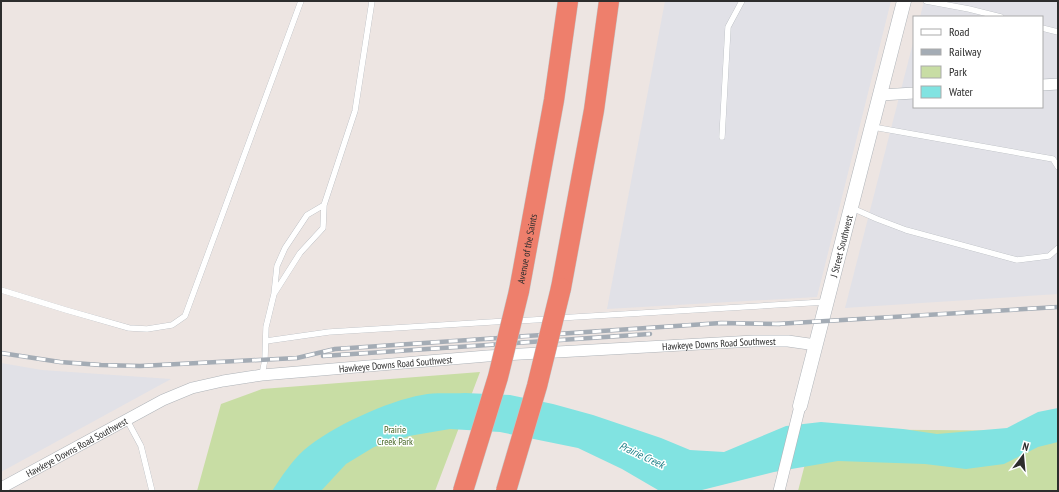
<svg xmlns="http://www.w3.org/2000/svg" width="1059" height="492" viewBox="0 0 1059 492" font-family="'PT Sans Narrow',sans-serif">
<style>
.industrial{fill:#e1e1e7}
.green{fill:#c8dda4}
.water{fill:#81e3e1}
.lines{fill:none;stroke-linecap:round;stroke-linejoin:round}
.service-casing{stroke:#aeb3b8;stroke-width:6}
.minor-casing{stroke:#aeb3b8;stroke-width:12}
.tertiary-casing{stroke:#aeb3b8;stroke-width:15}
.motorway-casing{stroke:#c4c4c4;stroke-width:21}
.service{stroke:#fff;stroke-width:5.5}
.minor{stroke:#fff;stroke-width:11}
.tertiary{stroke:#fff;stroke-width:14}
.motorway{stroke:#ee7f6c;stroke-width:20}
.rail-casing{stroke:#a4acb5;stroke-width:4.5}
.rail{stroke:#fff;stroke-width:3;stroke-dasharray:9;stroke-linecap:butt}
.motorway-bridge-casing{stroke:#c4c4c4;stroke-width:21;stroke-linecap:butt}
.motorway-bridge{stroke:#ee7f6c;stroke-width:20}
.labels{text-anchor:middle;stroke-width:3;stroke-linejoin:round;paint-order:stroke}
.street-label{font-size:10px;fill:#2d2d2d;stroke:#fff}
.park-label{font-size:10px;fill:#436423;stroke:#fff}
.water-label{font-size:11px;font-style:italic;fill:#1b7f85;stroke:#fff}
</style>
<rect width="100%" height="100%" fill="#ede5e2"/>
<path class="industrial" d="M 665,1 L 891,1 L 817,297 L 607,309 Z
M 924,1 L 1058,1 L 1058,294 L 845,308 L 914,39 L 914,107 L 1042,107 L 1042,17 L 920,17 Z
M 1,363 L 42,370 L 171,379 L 1,472 Z"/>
<path class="green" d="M 480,372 L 435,491 L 197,491 L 221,404 L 262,389 Z
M 814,429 L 1058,431 L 1058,491 L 798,491 Z"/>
<path class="water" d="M 465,393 L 510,395 L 553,404 L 593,415 L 661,438 L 690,450 L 724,452 L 786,426 L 821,422 L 903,429 L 937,434 L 1007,428 L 1038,412 L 1058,408 L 1058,442 L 1038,447 L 1004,464 L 966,469 L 925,464 L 838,461 L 774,472 L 698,491 L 670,491 L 658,490 L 622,469 L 578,448 L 500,432 L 450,429 L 409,436 L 374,447 L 346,464 L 321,491 L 272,491 C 282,476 291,462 304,450 C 331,427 387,401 422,395 C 436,392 451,394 465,393 Z"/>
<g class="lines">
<defs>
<path id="service" d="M 926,1 L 969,9 L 1001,17
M 1042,28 L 1058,32
M 873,127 L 1053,159 L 1058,167
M 722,137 L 728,27 L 742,1
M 324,205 L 307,215 L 285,248 L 277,266 L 274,294 L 300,253 L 323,228 L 324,205 L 355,111 L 372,1
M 852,208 L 877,219 L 906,230 L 1017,260 L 1049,256 L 1058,248
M 1,290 L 66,310 L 129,328 L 147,329 L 172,325 L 185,316 L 301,1
M 558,318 L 825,302
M 516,321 L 550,319
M 266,341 L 329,332 L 508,321
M 262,375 L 265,359 L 266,327 L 274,294
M 127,420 L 141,446 L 152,491"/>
<g id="minor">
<path d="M 1042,85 L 1058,84"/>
<path d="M 881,95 L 914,93"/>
<path id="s1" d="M 1,488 L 163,400 L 192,388 L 223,381 L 262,375 L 487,356 L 754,341 L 788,341 L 816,345"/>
<path d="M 779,491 L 800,406"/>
</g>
<g id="tertiary">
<path id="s2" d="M 800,406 L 904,1"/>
</g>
<g id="motorway">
<path d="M 561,288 L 594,110 L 609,1"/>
<path id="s3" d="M 519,291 L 554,100 L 568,1"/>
</g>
</defs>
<use href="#service" class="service-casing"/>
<use href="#minor" class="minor-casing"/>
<use href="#tertiary" class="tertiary-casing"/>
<use href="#motorway" class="motorway-casing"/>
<use href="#service" class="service"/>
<use href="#minor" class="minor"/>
<use href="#tertiary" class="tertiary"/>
<use href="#motorway" class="motorway"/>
<defs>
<path id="rail" d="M 776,324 L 1058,307
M 1,353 L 60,362 L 101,365 L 140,366 L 297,358 L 335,349 L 721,323 L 780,324
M 323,356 L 650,334"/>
</defs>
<use href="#rail" class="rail-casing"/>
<use href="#rail" class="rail"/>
<defs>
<path id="motorway-bridge" d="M 463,491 L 498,377 L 519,291
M 506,491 L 537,386 L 561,288"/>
</defs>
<use href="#motorway-bridge" class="motorway-bridge-casing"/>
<use href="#motorway-bridge" class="motorway-bridge"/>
</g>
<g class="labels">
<g class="street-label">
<text dy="4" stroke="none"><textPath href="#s2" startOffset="165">J Street Southwest</textPath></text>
<text dy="4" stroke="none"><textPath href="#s3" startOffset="43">Avenue of the Saints</textPath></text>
<text dy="4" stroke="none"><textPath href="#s1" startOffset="745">Hawkeye Downs Road Southwest</textPath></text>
<text dy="4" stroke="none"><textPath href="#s1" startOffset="421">Hawkeye Downs Road Southwest</textPath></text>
<text dy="4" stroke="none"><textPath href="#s1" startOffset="86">Hawkeye Downs Road Southwest</textPath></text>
</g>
<g class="park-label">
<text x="395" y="433">Prairie<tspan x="395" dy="12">Creek Park</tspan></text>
</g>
<g class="water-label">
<text transform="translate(642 455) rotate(25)" y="4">Prairie Creek</text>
</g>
</g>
<rect width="1059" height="492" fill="none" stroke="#2d2d2d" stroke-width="4"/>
<rect x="913" y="16" width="130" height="92" fill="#ffffff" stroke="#ababab"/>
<rect x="921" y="29" width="20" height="6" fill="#ffffff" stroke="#ababab"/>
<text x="949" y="36" font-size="12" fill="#2d2d2d">Road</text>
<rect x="921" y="49" width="20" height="6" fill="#a4acb5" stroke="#ababab"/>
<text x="949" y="56" font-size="12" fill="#2d2d2d">Railway</text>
<rect x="921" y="66" width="20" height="12" fill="#c8dda4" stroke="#ababab"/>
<text x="949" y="76" font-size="12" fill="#2d2d2d">Park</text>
<rect x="921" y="86" width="20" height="12" fill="#81e3e1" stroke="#ababab"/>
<text x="949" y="96" font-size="12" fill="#2d2d2d">Water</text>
<g transform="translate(1023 456) rotate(16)" stroke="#ffffff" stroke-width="3" paint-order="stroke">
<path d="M0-3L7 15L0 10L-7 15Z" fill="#2d2d2d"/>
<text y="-6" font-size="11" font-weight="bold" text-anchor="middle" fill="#2d2d2d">N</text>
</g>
</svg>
